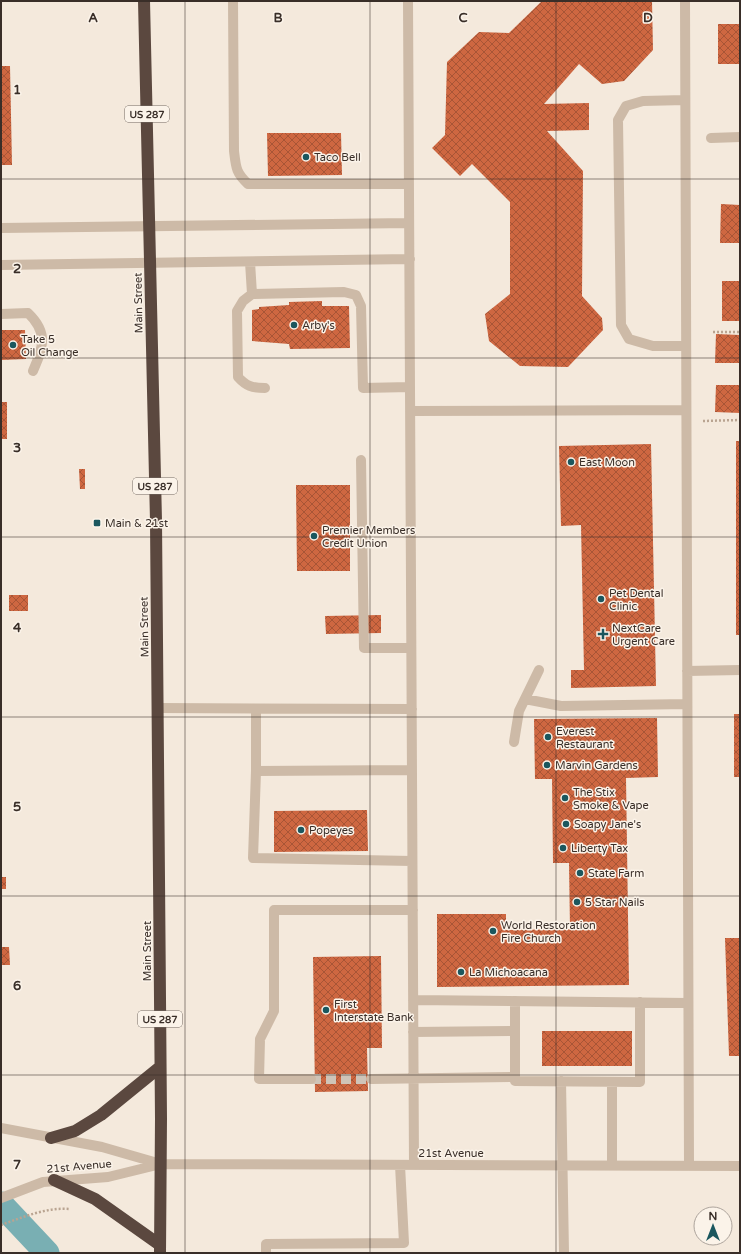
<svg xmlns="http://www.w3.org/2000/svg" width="741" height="1254" viewBox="0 0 741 1254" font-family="'Varela Round',sans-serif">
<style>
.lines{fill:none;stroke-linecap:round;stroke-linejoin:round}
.canal{stroke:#79afb3;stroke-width:25}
.building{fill:url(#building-cross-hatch)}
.minor-tunnel{stroke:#cfc4b8;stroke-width:10;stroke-dasharray:10 5;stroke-linecap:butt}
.path{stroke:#b9a491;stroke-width:2.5;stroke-dasharray:2 2;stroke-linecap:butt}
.minor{stroke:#cdbaa7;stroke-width:10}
.highway{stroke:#5b483f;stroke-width:12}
.grid{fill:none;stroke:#392e28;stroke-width:1;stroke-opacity:0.55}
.poi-dot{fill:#1b575e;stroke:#fbf3e9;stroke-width:1.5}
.labels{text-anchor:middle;stroke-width:3;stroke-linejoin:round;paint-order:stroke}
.shield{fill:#fbf3e9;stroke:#736962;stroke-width:1}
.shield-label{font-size:10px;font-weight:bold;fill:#392e28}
.poi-label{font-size:11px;fill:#392e28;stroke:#fbf3e9;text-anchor:start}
.street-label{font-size:11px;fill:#392e28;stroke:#fbf3e9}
.grid-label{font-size:13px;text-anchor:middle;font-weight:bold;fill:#392e28;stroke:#fbf3e9;stroke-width:3;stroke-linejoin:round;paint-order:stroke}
</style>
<defs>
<pattern id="building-cross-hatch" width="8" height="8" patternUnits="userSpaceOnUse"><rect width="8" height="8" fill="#ce6741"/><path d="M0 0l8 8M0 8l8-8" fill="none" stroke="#a85536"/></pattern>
</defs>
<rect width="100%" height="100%" fill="#f4e9dc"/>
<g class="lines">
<path class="canal" d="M 1,1204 L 47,1253"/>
</g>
<path class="building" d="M 542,1 L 652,1 L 653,50 L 624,81 L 602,84 L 579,64 L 544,104 L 589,103 L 589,130 L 547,131 L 583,171 L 582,296 L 602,318 L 603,330 L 568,367 L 520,366 L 489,341 L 485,314 L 510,294 L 510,202 L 472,164 L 460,176 L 432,148 L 445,135 L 447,62 L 479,32 L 509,33 Z
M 718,24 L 740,24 L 740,64 L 718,64 Z
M 1,66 L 10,66 L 12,165 L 1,165 Z
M 267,133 L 341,133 L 342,175 L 268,176 Z
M 721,204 L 740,205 L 740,243 L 720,243 Z
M 722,281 L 740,281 L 740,321 L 722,321 Z
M 322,301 L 322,306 L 349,306 L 350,348 L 290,349 L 289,344 L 252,341 L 252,310 L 259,309 L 259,307 L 289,305 L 289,302 Z
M 1,330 L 25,330 L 26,359 L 1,360 Z
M 716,334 L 740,335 L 740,363 L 715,363 Z
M 716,385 L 740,385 L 740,413 L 715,412 Z
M 1,402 L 7,402 L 7,439 L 1,439 Z
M 736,441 L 740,441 L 740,635 L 736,635 Z
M 651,444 L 656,686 L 571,688 L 571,670 L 584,670 L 581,525 L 561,526 L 559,446 Z
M 79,469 L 85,469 L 85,489 L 80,489 Z
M 296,485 L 350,485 L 350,571 L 297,571 Z
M 9,595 L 28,595 L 28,611 L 9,611 Z
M 381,615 L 381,633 L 326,634 L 325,616 Z
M 734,714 L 740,714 L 740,777 L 734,777 Z
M 657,718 L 658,777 L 626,778 L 629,985 L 437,987 L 437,914 L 506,914 L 506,930 L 570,929 L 569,863 L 553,863 L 552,779 L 535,779 L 534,719 Z
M 367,810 L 368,851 L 274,852 L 274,811 Z
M 1,877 L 6,877 L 6,889 L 1,889 Z
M 725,938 L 740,938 L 740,1056 L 729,1056 Z
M 1,947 L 9,947 L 10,965 L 1,965 Z
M 381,956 L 382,1048 L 367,1048 L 368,1091 L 315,1092 L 313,957 Z
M 542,1031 L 632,1031 L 632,1066 L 542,1066 Z"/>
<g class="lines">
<path class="minor-tunnel" d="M 311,1079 L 371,1079"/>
<path class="path" d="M 713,332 L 740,332
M 703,421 L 740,420
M 1,1225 C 23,1217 47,1207 70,1209"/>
<path class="minor" d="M 233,1 L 234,151 C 236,168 236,173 248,184 L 409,184
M 408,1 L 414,1165
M 685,1 L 689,1166
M 685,100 L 643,101 L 626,106 L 618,120 L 621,325 L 629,339 L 653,346 L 686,346
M 711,138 L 740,137
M 1,228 L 409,223
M 250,262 L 252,294
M 1,265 L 410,259
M 1,314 L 28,313 C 49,333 43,348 33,371
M 265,388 C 252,388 246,386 238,377 L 237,311 L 243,301 L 252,294 L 344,292 L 356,295 L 361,306 L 363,388 L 410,387
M 410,411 L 686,410
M 361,460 L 364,648 L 411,648
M 687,671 L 740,670
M 525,699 L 561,706 L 687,704
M 158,708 L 412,709
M 256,709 L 256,771 L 412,770
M 514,742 L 519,711 L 539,670
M 256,771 L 253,858 L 412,861
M 413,1000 L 688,1003
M 515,1001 L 515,1081 L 640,1082 L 640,1002
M 413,1032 L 515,1031
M 311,1079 L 259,1079 L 260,1039 L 274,1011 L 274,910 L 413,910
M 371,1079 L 515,1077
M 561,1081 L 564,1253
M 1,1128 L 102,1147 L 161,1164
M 612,1166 L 612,1082
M 1,1198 L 43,1182 L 108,1177 L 161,1164 L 740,1166
M 266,1253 L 266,1244 L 404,1243 L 400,1165"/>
<path class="highway" d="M 144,1 L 156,521 L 161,1118 L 160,1253
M 51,1138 L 75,1131 L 101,1115 L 160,1067
M 54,1180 L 95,1199 L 160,1245"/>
</g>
<path class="grid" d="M 185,1 L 185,1253M 370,1 L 370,1253M 556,1 L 556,1253M 1,179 L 740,179M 1,358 L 740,358M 1,537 L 740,537M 1,717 L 740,717M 1,896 L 740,896M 1,1075 L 740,1075"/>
<g class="poi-dot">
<circle cx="306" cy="157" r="4"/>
<circle cx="294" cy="325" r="4"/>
<circle cx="13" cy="345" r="4"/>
<circle cx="571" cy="462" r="4"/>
<rect x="93" y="519" width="8" height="8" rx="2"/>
<circle cx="314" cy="536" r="4"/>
<circle cx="601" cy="599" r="4"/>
<path d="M601 628h4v4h4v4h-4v4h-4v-4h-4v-4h4z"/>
<circle cx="548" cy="737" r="4"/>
<circle cx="547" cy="765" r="4"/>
<circle cx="565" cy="798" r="4"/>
<circle cx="566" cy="824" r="4"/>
<circle cx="301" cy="830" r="4"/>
<circle cx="563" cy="848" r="4"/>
<circle cx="580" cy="873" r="4"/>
<circle cx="577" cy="902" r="4"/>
<circle cx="493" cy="931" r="4"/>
<circle cx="461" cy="972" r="4"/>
<circle cx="326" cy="1010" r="4"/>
</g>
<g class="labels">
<g class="shield">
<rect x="125" y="106" width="44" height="16" rx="3"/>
<rect x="133" y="478" width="44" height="16" rx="3"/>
<rect x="138" y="1011" width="44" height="16" rx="3"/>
</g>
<g class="shield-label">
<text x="147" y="118">US 287</text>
<text x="155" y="490">US 287</text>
<text x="160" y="1023">US 287</text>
</g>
<g class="poi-label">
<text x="314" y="161">Taco Bell</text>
<text x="302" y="329">Arby's</text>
<text x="21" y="343">Take 5<tspan x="21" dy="13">Oil Change</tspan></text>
<text x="579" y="466">East Moon</text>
<text x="105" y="527">Main &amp; 21st</text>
<text x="322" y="534">Premier Members<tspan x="322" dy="13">Credit Union</tspan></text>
<text x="609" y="597">Pet Dental<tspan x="609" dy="13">Clinic</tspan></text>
<text x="612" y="632">NextCare<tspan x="612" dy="13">Urgent Care</tspan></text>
<text x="556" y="735">Everest<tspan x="556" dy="13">Restaurant</tspan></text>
<text x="555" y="769">Marvin Gardens</text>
<text x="573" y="796">The Stix<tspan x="573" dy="13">Smoke &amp; Vape</tspan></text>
<text x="574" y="828">Soapy Jane's</text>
<text x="309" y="834">Popeyes</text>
<text x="571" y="852">Liberty Tax</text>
<text x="588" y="877">State Farm</text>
<text x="585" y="906">5 Star Nails</text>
<text x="501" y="929">World Restoration<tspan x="501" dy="13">Fire Church</tspan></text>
<text x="469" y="976">La Michoacana</text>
<text x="334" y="1008">First<tspan x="334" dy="13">Interstate Bank</tspan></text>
</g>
<g class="street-label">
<text transform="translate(138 303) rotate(-91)" y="4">Main Street</text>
<text transform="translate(144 627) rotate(-91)" y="4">Main Street</text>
<text transform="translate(147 951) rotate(-90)" y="4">Main Street</text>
<text x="451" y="1157">21st Avenue</text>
<text transform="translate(79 1166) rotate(-5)" y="4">21st Avenue</text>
</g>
</g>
<g class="grid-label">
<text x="93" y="22">A</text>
<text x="278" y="22">B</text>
<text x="463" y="22">C</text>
<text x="648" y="22">D</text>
<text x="17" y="94">1</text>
<text x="17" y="273">2</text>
<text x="17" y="452">3</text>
<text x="17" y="632">4</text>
<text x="17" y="811">5</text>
<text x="17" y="990">6</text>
<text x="17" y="1169">7</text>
</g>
<rect width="741" height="1254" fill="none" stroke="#392e28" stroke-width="4"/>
<g transform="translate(713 1226)"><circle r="19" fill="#fbf3e9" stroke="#ada49c"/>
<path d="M0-3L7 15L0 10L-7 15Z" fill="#1b575e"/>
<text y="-6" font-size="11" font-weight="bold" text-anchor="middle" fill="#392e28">N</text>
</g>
</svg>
